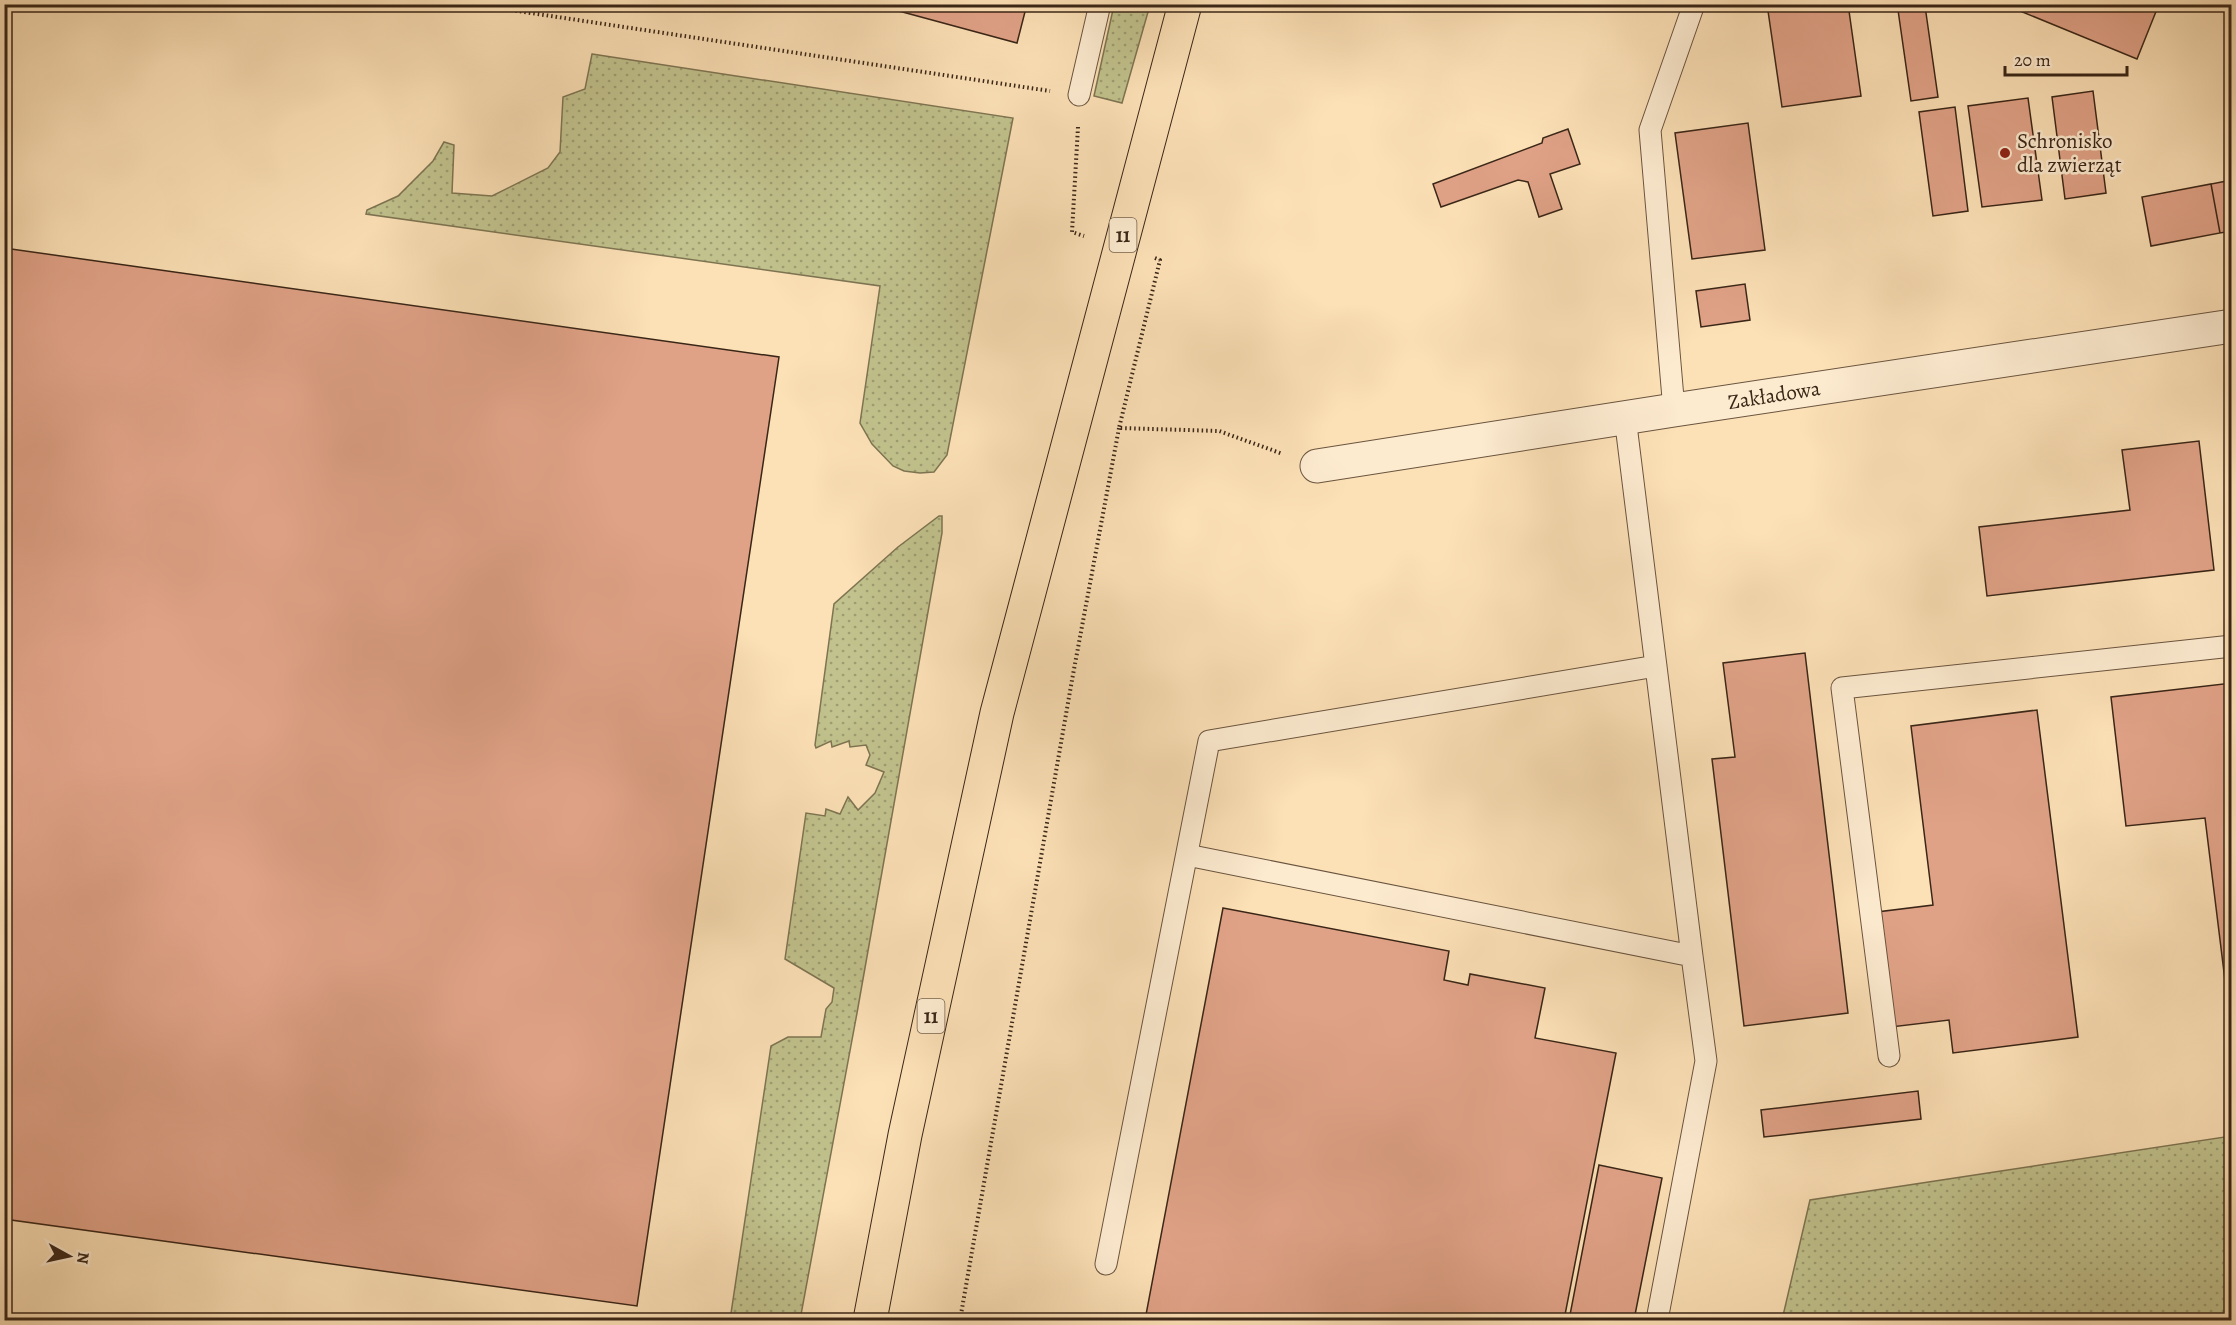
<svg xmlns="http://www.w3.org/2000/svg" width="2236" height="1325" viewBox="0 0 2236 1325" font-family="Alegreya,serif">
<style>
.grass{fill:url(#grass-dots);stroke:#7e7452;stroke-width:1.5}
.building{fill:#e0a287;stroke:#3a2617;stroke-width:1.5}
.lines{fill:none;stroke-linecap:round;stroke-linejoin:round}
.lane-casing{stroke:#6a543f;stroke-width:23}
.street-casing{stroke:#6a543f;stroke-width:35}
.highway-casing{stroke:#3a2617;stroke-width:35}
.path{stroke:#3a2617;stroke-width:4;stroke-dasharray:1.5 3;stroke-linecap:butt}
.lane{stroke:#fdebd0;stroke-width:21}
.street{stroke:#fdebd0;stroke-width:33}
.highway{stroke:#fce0b6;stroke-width:33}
.poi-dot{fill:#8f2418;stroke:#fdebd0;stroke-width:2}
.labels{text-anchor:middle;stroke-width:5;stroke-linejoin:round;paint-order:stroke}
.shield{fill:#fdebd0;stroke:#74614e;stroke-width:1.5}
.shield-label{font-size:20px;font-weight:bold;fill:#3a2617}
.poi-label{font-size:21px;fill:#3a2617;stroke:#fdebd0;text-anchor:start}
.street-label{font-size:21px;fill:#3a2617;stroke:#fdebd0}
</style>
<defs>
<pattern id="grass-dots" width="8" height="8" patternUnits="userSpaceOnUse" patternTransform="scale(1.5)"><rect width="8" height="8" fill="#c1c28d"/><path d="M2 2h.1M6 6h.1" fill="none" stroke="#9e9d72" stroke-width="1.8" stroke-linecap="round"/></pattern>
</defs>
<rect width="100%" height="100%" fill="#fce0b6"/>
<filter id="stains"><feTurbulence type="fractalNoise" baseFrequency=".00333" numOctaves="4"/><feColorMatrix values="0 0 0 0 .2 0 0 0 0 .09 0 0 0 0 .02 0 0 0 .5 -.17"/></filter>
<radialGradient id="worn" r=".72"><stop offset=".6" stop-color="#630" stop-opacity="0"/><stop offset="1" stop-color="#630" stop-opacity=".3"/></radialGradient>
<path class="grass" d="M 1114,5 L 1150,5 L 1122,103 L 1094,96 Z
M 592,54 L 1013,118 L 947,455 L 934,472 L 920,473 L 904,471 L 893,466 L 872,444 L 860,423 L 880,286 L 366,214 L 367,210 L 398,196 L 433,161 L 444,142 L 454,145 L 452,193 L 492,196 L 548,168 L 560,152 L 563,97 L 585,89 Z
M 939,516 L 942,516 L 942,533 L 857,1013 L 800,1320 L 730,1320 L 771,1046 L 788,1037 L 821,1037 L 826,1009 L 832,1002 L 834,988 L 785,959 L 806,813 L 825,816 L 826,809 L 840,814 L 848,797 L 858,810 L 875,793 L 884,772 L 866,765 L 870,755 L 866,745 L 850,747 L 849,741 L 832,747 L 831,741 L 816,748 L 815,745 L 834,604 L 898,547 Z
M 2231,1136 L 2231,1320 L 1782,1320 L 1810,1200 Z"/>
<path class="building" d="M 873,4 L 1027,4 L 1017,43 Z
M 1767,4 L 1848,4 L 1861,96 L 1782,107 Z
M 2003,4 L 2159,4 L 2137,59 Z
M 1925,6 L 1938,97 L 1911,101 L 1898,10 Z
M 2093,91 L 2106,193 L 2065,199 L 2052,97 Z
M 2028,98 L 2042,200 L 1982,207 L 1968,106 Z
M 1955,107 L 1968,211 L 1933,216 L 1919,112 Z
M 1748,123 L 1765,250 L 1692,259 L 1675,133 Z
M 1568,129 L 1580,164 L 1550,174 L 1562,209 L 1539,217 L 1528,182 L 1518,180 L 1441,207 L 1433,184 L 1542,143 L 1543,138 Z
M 2232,180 L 2232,231 L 2220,233 L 2211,184 Z
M 2211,184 L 2220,233 L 2151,246 L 2142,197 Z
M 4,248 L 779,357 L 637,1306 L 4,1219 Z
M 1745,284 L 1750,320 L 1701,327 L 1696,291 Z
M 2199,441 L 2214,570 L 1987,596 L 1979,527 L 2130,510 L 2122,450 Z
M 1805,653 L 1848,1013 L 1744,1026 L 1712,759 L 1735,757 L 1723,663 Z
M 2232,683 L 2232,1021 L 2230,1021 L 2205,818 L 2126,826 L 2111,697 Z
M 2037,710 L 2078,1037 L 1953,1053 L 1949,1020 L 1891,1027 L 1877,912 L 1933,905 L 1911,726 Z
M 1223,908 L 1449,951 L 1444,980 L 1468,985 L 1470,974 L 1545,988 L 1535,1038 L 1616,1053 L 1564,1320 L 1145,1320 Z
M 1918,1091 L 1921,1119 L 1764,1137 L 1761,1110 Z
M 1599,1165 L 1662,1178 L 1634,1320 L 1569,1320 Z"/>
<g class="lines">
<defs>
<path id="lane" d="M 1079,95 L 1100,4
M 1674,410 L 1650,130 L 1694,4
M 1187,855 L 1692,956 L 1625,417
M 1889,1056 L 1842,688 L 2232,646
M 1106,1264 L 1209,741 L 1656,666
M 1657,1320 L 1706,1061 L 1692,956"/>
<path id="street" d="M 1317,466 L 1674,410 L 2232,326"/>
<path id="highway" d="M 870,1320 L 905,1135 L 997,713 L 1185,4"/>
</defs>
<use href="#lane" class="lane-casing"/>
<use href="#street" class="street-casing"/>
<use href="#highway" class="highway-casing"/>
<path class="path" d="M 471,4 L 1050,91
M 1078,127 L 1072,232 L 1084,236
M 1155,258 L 1160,260 L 1119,428 L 1219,431 L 1283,454
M 960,1320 L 1072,680 L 1119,428"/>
<use href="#lane" class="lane"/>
<use href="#street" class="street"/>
<use href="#highway" class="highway"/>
</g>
<circle class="poi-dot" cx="2005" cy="153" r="6"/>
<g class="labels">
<g class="shield">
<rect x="1109.5" y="218" width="27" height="34" rx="4.5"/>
<rect x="917.5" y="999" width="27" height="34" rx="4.5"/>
</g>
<g class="shield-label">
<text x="1123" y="242">11</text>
<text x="931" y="1023">11</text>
</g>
<g class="poi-label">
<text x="2017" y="148">Schronisko<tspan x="2017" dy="24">dla zwierząt</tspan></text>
</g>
<g class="street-label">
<text transform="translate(1774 395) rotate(-9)" y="7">Zakładowa</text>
</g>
</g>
<rect width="2236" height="1325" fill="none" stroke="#fce0b6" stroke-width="24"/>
<rect x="6" y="6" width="2224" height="1313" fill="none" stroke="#3a2617" stroke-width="3"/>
<rect x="12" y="12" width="2212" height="1301" fill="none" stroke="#3a2617" stroke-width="1.5"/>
<g transform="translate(69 1256) rotate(98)" stroke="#fdebd0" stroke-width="4.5" paint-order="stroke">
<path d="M0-4.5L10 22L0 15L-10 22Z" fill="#3a2617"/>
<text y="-9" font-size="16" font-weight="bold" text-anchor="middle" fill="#3a2617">N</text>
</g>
<path d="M2005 66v9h122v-9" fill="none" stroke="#3a2617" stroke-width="3"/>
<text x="2014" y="66" font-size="18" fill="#3a2617" stroke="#fdebd0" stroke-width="4.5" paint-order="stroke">20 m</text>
<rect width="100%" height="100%" filter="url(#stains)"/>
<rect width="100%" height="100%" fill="url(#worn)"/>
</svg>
